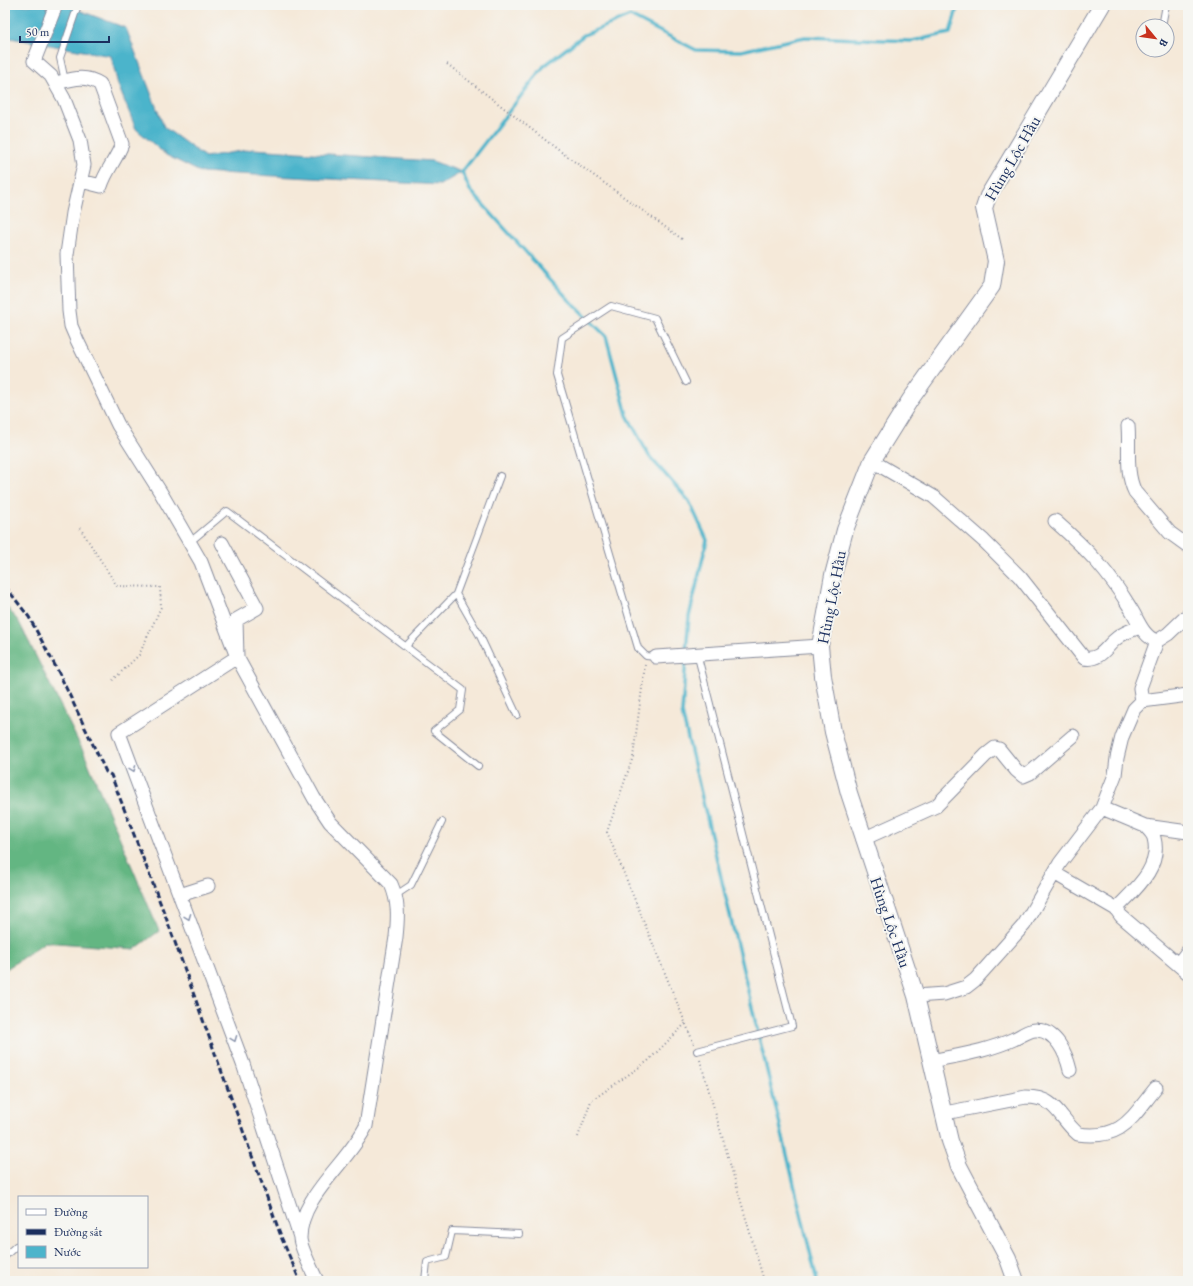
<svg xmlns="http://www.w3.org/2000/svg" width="1193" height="1286" viewBox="0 0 1193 1286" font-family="'EB Garamond',serif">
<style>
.forest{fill:#63b682;stroke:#3f7270}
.water{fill:#4cb4cb;stroke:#347294}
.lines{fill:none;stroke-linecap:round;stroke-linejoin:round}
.stream{stroke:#4cb4cb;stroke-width:3.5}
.service-casing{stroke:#888c9c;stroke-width:8}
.minor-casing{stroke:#888c9c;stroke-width:15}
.tertiary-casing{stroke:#888c9c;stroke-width:18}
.path{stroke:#888c9c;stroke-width:2;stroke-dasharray:1 3;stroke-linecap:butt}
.service{stroke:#fff;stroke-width:6}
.minor{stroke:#fff;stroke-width:13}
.tertiary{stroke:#fff;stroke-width:16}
.rail{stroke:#1b2f5e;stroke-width:3;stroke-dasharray:6 3;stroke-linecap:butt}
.oneway{stroke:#8d97ae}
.labels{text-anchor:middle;stroke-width:4;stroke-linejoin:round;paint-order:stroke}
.street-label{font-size:16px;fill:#1b2f5e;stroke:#f6f6f2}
</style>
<rect width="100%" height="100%" fill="#f6f6f2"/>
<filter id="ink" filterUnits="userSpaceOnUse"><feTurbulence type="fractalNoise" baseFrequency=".025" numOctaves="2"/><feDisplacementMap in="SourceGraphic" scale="8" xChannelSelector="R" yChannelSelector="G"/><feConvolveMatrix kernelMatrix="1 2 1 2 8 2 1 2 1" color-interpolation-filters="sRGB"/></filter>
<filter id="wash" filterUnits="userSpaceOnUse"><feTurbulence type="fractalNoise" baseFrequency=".012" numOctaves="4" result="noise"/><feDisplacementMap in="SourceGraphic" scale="16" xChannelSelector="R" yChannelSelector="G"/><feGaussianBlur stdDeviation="0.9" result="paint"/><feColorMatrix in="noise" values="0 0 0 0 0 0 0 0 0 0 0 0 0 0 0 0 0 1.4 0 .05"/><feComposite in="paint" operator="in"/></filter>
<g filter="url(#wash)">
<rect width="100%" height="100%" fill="#f5e9d9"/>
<path class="forest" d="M 5,605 L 19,622 L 84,753 L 159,931 L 135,949 L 45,942 L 5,970 Z"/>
<path class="water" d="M 5,5 L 65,5 L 126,28 L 164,127 L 205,157 L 253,149 L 432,161 L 462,172 L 440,185 L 200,172 L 166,155 L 136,129 L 118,85 L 111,56 L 5,37 Z"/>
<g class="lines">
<path class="stream" d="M 462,172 L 470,190 L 569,300 L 606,336 L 627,415 L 649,456 L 689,501 L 707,540 L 689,617 L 686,652
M 462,172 L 544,66 L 584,35 L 630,16 L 696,50 L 741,51 L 805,37 L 912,41 L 950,33 L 958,5
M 686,658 L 682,713 L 817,1281"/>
</g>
</g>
<g filter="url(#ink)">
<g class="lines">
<defs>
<path id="service" d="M 1162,26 L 1166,5
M 65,81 L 60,58 L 78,5
M 190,542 L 227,511 L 463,690 L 460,710 L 434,731 L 478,766
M 456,594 L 480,636 L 517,715
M 406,646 L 456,594 L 500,476
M 697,653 L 792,1026 L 697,1051
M 656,657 L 646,656 L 638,648 L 557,375 L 562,338 L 611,306 L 655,318 L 686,382
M 396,895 L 411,885 L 442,822
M 5,1256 L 16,1246
M 425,1281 L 427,1262 L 446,1257 L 452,1231 L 519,1234"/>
<path id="minor" d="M 56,5 L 34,61 L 51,76 L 64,99 L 80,140 L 84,165 L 73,213 L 67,254 L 69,311 L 71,326 L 77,340 L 118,425 L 161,493 L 201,562 L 237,657 L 314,798 L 330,822 L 391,884 C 399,902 398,918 396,937 L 366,1126 C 348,1163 300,1196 300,1238 C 300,1247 313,1272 317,1281
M 56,83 C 72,79 85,74 100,84 L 122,144 C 116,160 106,170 101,186 L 81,181
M 1128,426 C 1130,448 1125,472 1135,492 L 1170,533 L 1188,546
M 872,461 L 934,497 L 984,541 L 1020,577 L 1084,658 C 1101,661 1106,646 1117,638 C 1124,632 1132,630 1141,627
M 1055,521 C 1088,550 1108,571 1131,609 C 1138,620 1143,637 1157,641 L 1168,634 L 1188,615
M 222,543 L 257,608 L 236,620 L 237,657 L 119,733 L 243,1064 L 300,1237
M 656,657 L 820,646
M 1142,701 L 1140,688 L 1157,641
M 1102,808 L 1145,826 L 1188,832
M 863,839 L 936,806 L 986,755 L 995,748 L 999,749 L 1016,770 L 1023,776 L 1030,773 L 1073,736
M 1054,873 L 1116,909 L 1121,916 L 1188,973
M 180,895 L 208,886
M 1116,909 C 1134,890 1162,868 1154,838 C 1153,834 1148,829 1145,826
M 1178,964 L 1188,951
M 916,996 L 944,994 L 966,987 L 975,980 L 1024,925 L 1060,863 L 1102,808 L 1115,775 L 1117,758 L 1122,737 L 1134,709 L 1142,701 L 1188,695
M 931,1061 C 960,1055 988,1051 1014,1039 C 1021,1036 1030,1029 1037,1030 C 1056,1031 1066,1053 1070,1070
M 945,1113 L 1026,1097 C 1057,1097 1058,1117 1078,1134 C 1123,1140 1131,1118 1156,1088"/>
<path id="tertiary" d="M 1016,1281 L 1008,1259 L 959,1166 L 950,1141 L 916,996 L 849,793 L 833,732 L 823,676 L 820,646 L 833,575 L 845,530 L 872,461 L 910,400 L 992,286 L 996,261 L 984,208 L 988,196 L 1102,5"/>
</defs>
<use href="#service" class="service-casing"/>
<use href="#minor" class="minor-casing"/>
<use href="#tertiary" class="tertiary-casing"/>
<path class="path" d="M 447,64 L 557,149 L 682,239
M 80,528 L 117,586 L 160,587 L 161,607 L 139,655 L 113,680
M 645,665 L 633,757 L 607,832 L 694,1044
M 700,1060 L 764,1281
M 578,1137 L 591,1101 L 648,1061 L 686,1023"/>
<use href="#service" class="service"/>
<use href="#minor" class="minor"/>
<use href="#tertiary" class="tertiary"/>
<path class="rail" d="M 5,586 L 29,617 L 59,673 L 106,772 L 111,775 L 168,923 L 282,1239 L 300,1281"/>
</g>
<defs><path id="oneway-chevron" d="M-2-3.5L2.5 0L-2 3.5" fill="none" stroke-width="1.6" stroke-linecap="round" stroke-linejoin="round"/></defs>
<g class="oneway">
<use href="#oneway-chevron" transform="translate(133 769) rotate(69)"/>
<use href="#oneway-chevron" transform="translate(188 917) rotate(69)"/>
<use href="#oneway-chevron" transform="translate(234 1039) rotate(69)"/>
</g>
</g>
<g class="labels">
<g class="street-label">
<text transform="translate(1012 158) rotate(-60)" y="6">Hùng Lộc Hầu</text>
<text transform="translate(831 597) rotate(-79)" y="6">Hùng Lộc Hầu</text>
<text transform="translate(891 922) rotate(71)" y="6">Hùng Lộc Hầu</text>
</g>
</g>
<rect width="1193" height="1286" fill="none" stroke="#f6f6f2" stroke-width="20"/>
<rect x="18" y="1196" width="130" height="72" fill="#f6f6f2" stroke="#9ea6b7"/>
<rect x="26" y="1209" width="20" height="6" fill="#ffffff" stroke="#9ea6b7"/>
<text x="54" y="1216" font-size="12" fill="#1b2f5e">Đường</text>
<rect x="26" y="1229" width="20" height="6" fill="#1b2f5e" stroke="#9ea6b7"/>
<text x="54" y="1236" font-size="12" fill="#1b2f5e">Đường sắt</text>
<rect x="26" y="1246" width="20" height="12" fill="#4cb4cb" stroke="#9ea6b7"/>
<text x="54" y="1256" font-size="12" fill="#1b2f5e">Nước</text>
<g transform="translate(1155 38) rotate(119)"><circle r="19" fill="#f6f6f2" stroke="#9ea6b7"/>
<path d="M0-3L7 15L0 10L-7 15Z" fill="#c8321e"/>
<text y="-6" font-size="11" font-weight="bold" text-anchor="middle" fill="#1b2f5e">B</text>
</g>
<path d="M20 36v6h89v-6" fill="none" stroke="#1b2f5e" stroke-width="2"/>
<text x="26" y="36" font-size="12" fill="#1b2f5e" stroke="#f6f6f2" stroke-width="3" paint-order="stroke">50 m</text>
</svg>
